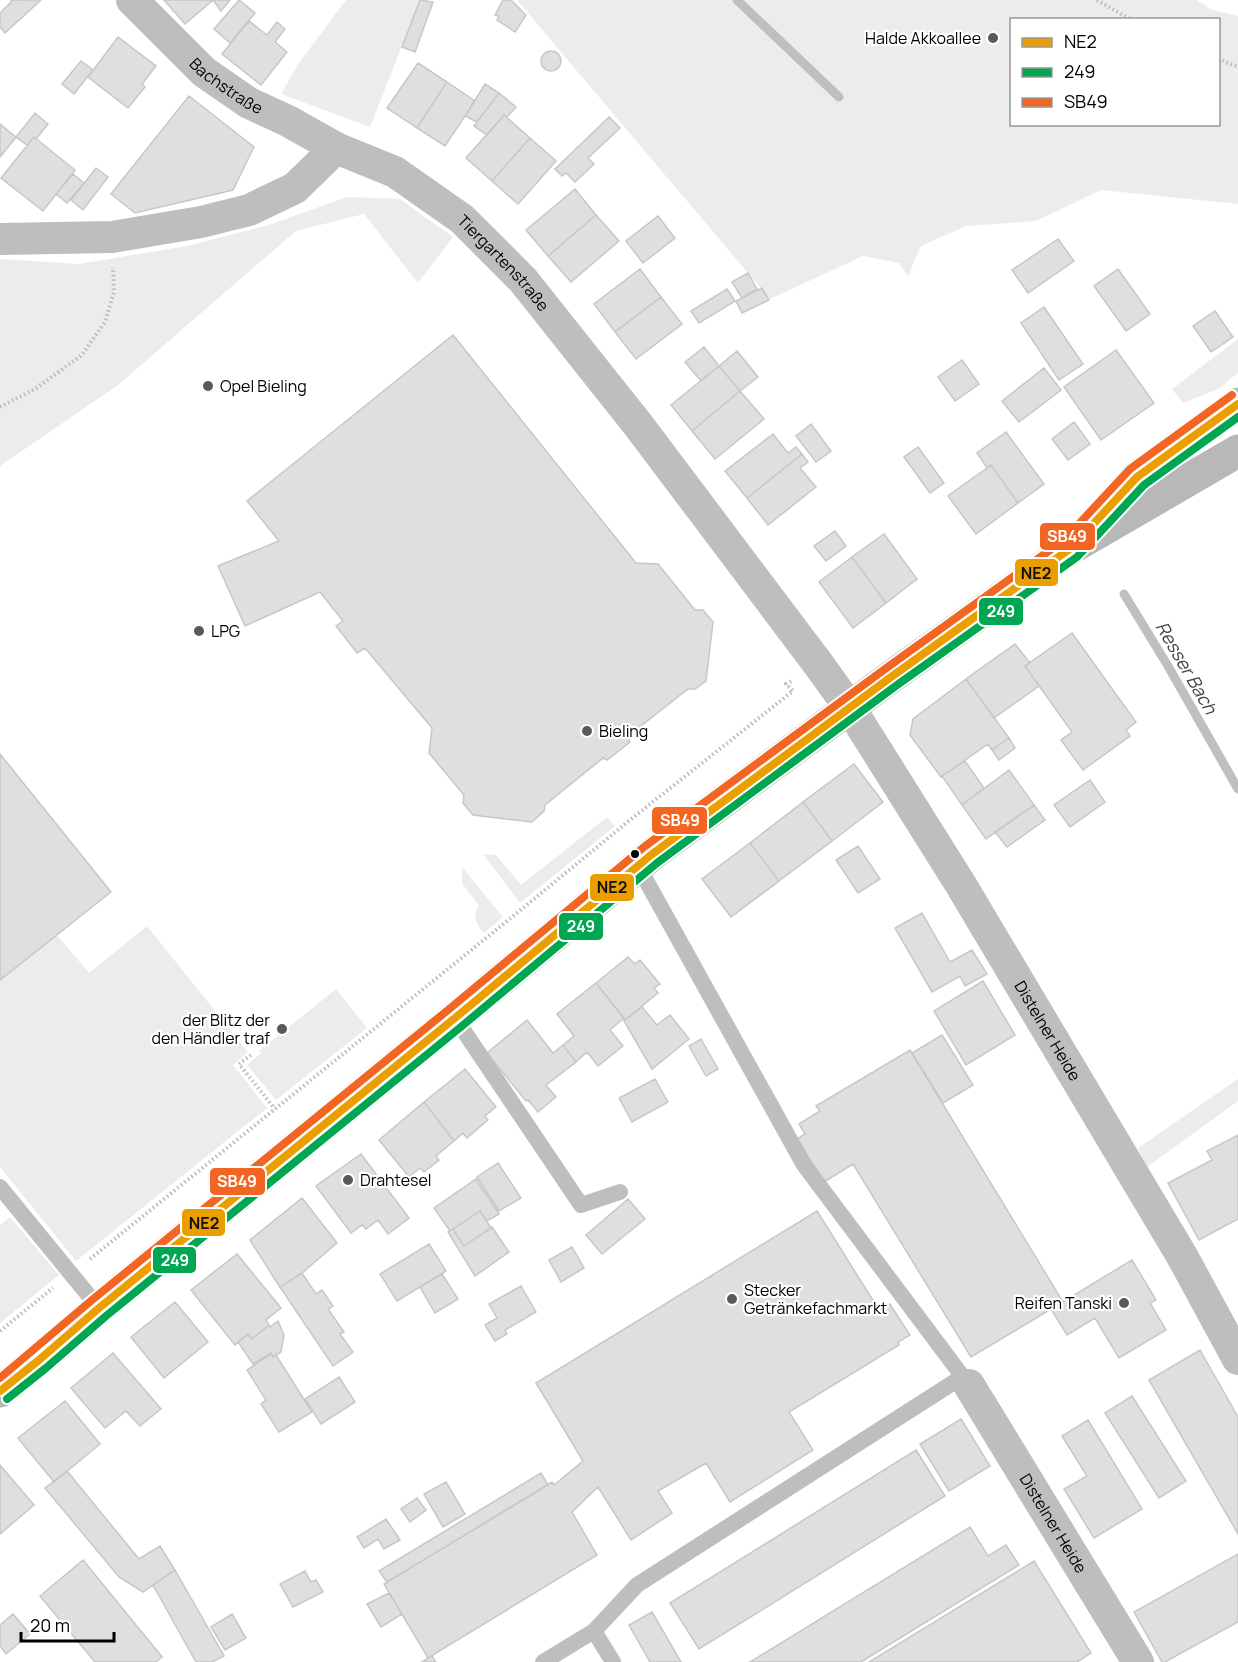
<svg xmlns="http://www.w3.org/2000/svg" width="1238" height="1662" viewBox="0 0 1238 1662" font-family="Manrope,sans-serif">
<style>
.green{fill:#ececec;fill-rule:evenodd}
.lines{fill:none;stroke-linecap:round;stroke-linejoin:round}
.stream{stroke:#bfbfbf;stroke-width:9}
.building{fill:#dfdfdf;stroke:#c7c7c7;stroke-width:1.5}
.path{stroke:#b9b9b9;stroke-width:4;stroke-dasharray:1.5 3;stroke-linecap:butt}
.service{stroke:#bebebe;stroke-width:16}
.minor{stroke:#bebebe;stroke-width:32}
.secondary{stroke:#b8b8b8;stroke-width:33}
.bus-1-casing{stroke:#fff;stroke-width:12}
.bus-2-casing{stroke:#fff;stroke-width:12}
.bus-3-casing{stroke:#fff;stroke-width:12}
.bus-1{stroke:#eb9e00;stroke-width:8}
.bus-2{stroke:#00a651;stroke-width:8}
.bus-3{stroke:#f26522;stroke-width:8}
.poi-dot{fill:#595959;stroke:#fff;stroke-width:2}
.bus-dot{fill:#000;stroke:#fff;stroke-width:2}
.labels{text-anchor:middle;stroke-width:4.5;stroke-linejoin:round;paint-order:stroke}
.poi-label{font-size:16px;fill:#000;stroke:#fff;text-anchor:start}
.street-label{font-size:16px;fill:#000;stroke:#fff}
.water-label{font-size:18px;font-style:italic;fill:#444;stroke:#fff}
.line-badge{stroke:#fff;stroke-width:2}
.badge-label{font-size:16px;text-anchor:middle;font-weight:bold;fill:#fff}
.pale-badge-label{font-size:16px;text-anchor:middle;font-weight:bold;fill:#111}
</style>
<rect width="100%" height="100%" fill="#fff"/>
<path class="green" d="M 346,0 L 420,0 L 370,127 L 281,94 L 299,63 Z
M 517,0 L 1197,0 L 1212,10 L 1238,16 L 1238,204 L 1101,190 L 1036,221 L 966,226 L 921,246 L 908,276 L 899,263 L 863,256 L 770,299 ZM 1012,20 L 1218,20 L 1218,124 L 1012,124 Z
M 347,197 L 400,199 L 453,237 L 418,283 L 364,214 L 296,231 L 118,385 L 0,466 L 0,259 L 79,264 L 187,246 L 269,225 Z
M 1238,339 L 1238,373 L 1218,389 L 1183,403 L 1172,389 Z
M 607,817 L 615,826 L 520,903 L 483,854 L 496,855 L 521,885 Z
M 462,867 L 503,917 L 484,933 C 477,924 471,915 479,906 L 462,883 Z
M 147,926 L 248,1052 L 233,1065 L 267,1108 L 76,1261 L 0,1167 L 0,980 L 57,935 L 89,973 Z
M 336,989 L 367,1028 L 276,1100 L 247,1065 L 261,1053 L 259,1051 Z
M 1238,1079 L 1238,1101 L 1147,1167 L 1138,1148 Z
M 10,1217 L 59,1275 L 0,1323 L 0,1225 Z"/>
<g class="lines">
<path class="stream" d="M 737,0 L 839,97
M 1124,594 L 1168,666 L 1238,789"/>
</g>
<path class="building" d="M 11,0 L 41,0 L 5,33 L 0,27 L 0,13 L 12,1 Z
M 164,0 L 213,0 L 185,24 Z
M 213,0 L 230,0 L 221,11 Z
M 239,0 L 255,13 L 230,43 L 214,29 Z
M 420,0 L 433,2 L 415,52 L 402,47 Z
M 503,0 L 511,0 L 526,15 L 515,32 L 497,20 L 499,16 L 495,15 Z
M 249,21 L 267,35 L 277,22 L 285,29 L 275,42 L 287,52 L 261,85 L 222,54 Z
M 118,37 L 156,66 L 142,84 L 145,87 L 128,108 L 88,77 Z
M541 61a10 10 0 1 1 20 0a10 10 0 1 1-20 0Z
M 81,61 L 93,70 L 74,94 L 62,84 Z
M 418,63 L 447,82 L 417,128 L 387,108 Z
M 447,82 L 475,101 L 445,146 L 417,128 Z
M 485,84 L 499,93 L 477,122 L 465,116 Z
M 499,93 L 516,107 L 507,117 L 504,115 L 487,135 L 474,126 Z
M 189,96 L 254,147 L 233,190 L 135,213 L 111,194 Z
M 35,113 L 48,124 L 36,139 L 34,137 L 27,145 L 16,137 Z
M 504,115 L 530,138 L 492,181 L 466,158 Z
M 609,117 L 620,128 L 588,158 L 594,164 L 575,182 L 566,173 L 562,176 L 555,169 Z
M 0,124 L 16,137 L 0,157 Z
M 34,137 L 75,170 L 43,211 L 1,178 Z
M 530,138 L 556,161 L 518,204 L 492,181 Z
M 96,168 L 108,177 L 83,210 L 71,200 Z
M 73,174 L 84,183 L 67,203 L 56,194 Z
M 575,189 L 596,215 L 548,256 L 526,230 Z
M 596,215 L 619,241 L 571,282 L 548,256 Z
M 658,216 L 675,238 L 643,263 L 626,241 Z
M 1058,239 L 1074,261 L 1028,293 L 1012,270 Z
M 640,269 L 661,297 L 615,332 L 594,304 Z
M 1118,269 L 1150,314 L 1126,331 L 1094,286 Z
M 748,273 L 757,289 L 742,298 L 732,282 Z
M 762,288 L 769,300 L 742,313 L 736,301 Z
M 727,289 L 735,301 L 699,323 L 691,311 Z
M 661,297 L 682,324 L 636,359 L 615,332 Z
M 1044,307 L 1083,364 L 1059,380 L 1021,323 Z
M 1215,311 L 1233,337 L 1211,352 L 1193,326 Z
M 453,335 L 636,563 L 658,564 L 695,610 L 703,610 L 713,622 L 706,681 L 695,689 L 688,689 L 627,737 L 630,742 L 607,760 L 603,758 L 545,805 L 544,811 L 532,822 L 473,815 L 463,803 L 464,795 L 429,753 L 432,728 L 365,648 L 357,653 L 336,626 L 343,621 L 320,592 L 245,626 L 218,566 L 279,541 L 247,501 Z
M 704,347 L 719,366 L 701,381 L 685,362 Z
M 1116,350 L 1154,403 L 1101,440 L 1064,387 Z
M 737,351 L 758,377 L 740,391 L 719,366 Z
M 962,360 L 979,384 L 955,401 L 938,377 Z
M 719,366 L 740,391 L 692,431 L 671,405 Z
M 1044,368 L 1061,390 L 1019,422 L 1002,401 Z
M 740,391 L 764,419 L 715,459 L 692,431 Z
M 1074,422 L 1090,444 L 1068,460 L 1052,439 Z
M 811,424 L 831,451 L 816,462 L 796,436 Z
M 1006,432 L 1044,484 L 1018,503 L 991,465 L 987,468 L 977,453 Z
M 773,434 L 788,453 L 796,447 L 802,454 L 747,498 L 725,471 Z
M 918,447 L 944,483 L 930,493 L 904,457 Z
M 802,454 L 808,462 L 800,468 L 816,487 L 768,525 L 747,498 Z
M 991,465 L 1018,503 L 976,534 L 948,496 Z
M 835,531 L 846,546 L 826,561 L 814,546 Z
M 884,534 L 917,579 L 886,603 L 852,557 Z
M 852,557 L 886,603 L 853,628 L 819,582 Z
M 1072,633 L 1136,722 L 1126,730 L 1130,736 L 1083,770 L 1061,740 L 1072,732 L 1025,666 Z
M 1015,644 L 1030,663 L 1025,666 L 1039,686 L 994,718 L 966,679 Z
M 966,679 L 1009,738 L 992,750 L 988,744 L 941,777 L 910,735 L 913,719 Z
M 1009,738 L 1015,748 L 999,760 L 992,750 Z
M 0,754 L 111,892 L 0,980 Z
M 965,761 L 984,788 L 962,805 L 942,776 Z
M 854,764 L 883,802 L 832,841 L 803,802 Z
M 1009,770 L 1034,805 L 986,839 L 962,805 Z
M 1090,780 L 1105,802 L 1070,827 L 1054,805 Z
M 803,802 L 832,841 L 779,881 L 750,843 Z
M 1034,805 L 1045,820 L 1007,847 L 995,832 Z
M 750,843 L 779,881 L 731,917 L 702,879 Z
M 858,846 L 880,879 L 858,893 L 836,860 Z
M 922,913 L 950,962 L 972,950 L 987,974 L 965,986 L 960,976 L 932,992 L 895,928 Z
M 628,957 L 635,964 L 640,960 L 660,984 L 654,988 L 658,993 L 625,1020 L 596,983 Z
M 983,981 L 1015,1035 L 966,1065 L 934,1011 Z
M 596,983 L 624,1018 L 610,1030 L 623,1046 L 598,1066 L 587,1052 L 576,1062 L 563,1045 L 574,1036 L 557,1014 Z
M 642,1007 L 657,1025 L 670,1015 L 689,1039 L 652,1069 L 624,1021 Z
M 527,1020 L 553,1053 L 563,1045 L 576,1062 L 546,1085 L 556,1097 L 538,1112 L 528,1100 L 526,1101 L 487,1053 Z
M 942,1035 L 973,1085 L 943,1103 L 912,1053 Z
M 701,1039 L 718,1069 L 706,1076 L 689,1046 Z
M 910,1050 L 1063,1302 L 971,1357 L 853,1164 L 824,1182 L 797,1139 L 805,1134 L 799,1124 L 820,1111 L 816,1106 Z
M 465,1069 L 496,1107 L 485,1116 L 488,1120 L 467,1138 L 463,1133 L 454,1141 L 424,1102 Z
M 655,1079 L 668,1102 L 632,1122 L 619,1098 Z
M 424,1102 L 454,1141 L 436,1156 L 439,1160 L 424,1172 L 420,1168 L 409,1177 L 379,1140 Z
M 1238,1135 L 1238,1219 L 1199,1240 L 1168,1183 L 1212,1160 L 1207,1151 Z
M 361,1154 L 409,1218 L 388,1234 L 378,1220 L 366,1229 L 362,1225 L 351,1233 L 316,1186 Z
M 498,1163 L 521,1198 L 499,1211 L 477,1177 Z
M 476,1179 L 499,1214 L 487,1221 L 480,1211 L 450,1231 L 434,1208 Z
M 302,1198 L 337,1243 L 302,1273 L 280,1287 L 281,1289 L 250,1240 Z
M 628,1199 L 645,1219 L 602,1254 L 586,1235 Z
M 480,1211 L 491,1228 L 464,1246 L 453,1229 Z
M 817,1211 L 879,1310 L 890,1304 L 910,1335 L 898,1342 L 899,1345 L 789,1412 L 813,1450 L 730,1502 L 706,1463 L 658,1491 L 672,1513 L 631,1540 L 598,1487 L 572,1512 L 597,1555 L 428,1658 L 384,1584 L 552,1482 L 554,1485 L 583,1461 L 536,1383 Z
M 492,1227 L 509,1252 L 475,1276 L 448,1232 L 453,1229 L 464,1246 Z
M 429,1244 L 446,1271 L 397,1301 L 380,1274 Z
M 572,1247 L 584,1268 L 561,1282 L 549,1260 Z
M 237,1254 L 281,1308 L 266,1320 L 269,1325 L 252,1339 L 248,1334 L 235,1345 L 191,1290 Z
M 1132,1260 L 1156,1300 L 1150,1303 L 1166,1330 L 1119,1358 L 1095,1318 L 1067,1335 L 1051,1309 Z
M 302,1273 L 316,1294 L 322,1290 L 333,1306 L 328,1309 L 344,1332 L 340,1334 L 353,1352 L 333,1366 L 280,1287 Z
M 442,1274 L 458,1299 L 435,1313 L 420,1287 Z
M 521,1286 L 536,1312 L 505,1330 L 507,1334 L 495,1341 L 485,1325 L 497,1318 L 489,1304 Z
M 175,1302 L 208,1342 L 164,1378 L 131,1337 Z
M 278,1321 L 284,1335 L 281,1352 L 273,1357 L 271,1353 L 253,1364 L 238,1342 L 248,1334 L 252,1339 L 269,1325 L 270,1327 Z
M 1200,1350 L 1238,1417 L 1238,1534 L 1149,1380 Z
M 113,1353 L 161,1409 L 140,1426 L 126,1411 L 105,1428 L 71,1388 Z
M 271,1354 L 273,1357 L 276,1355 L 312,1412 L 279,1432 L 261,1404 L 266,1400 L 247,1370 Z
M 339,1377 L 355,1402 L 321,1424 L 305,1399 Z
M 1132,1396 L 1186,1481 L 1159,1498 L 1105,1413 Z
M 65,1401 L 100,1444 L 54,1482 L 18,1438 Z
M 961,1419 L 990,1466 L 949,1491 L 920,1444 Z
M 1088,1420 L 1142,1509 L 1094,1538 L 1064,1489 L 1087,1476 L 1062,1436 Z
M 916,1450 L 945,1496 L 699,1649 L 670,1603 Z
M 0,1465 L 34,1505 L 0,1534 Z
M 67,1471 L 139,1559 L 160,1546 L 175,1570 L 143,1592 L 119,1577 L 45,1488 Z
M 541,1473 L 548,1485 L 387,1582 L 379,1571 Z
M 446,1482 L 465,1514 L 443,1527 L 424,1494 Z
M 417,1498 L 426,1510 L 410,1522 L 401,1509 Z
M 386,1519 L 400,1540 L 384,1549 L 378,1539 L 364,1548 L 357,1537 Z
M 970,1527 L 988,1556 L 1006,1545 L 1019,1565 L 861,1662 L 750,1662 Z
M 1238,1554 L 1238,1622 L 1165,1662 L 1162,1662 L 1134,1612 Z
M 83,1560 L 162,1657 L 156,1662 L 95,1662 L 40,1596 Z
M 1034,1561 L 1091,1653 L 1077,1662 L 869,1662 Z
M 175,1570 L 224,1656 L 212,1662 L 196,1662 L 153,1585 Z
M 305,1571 L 311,1582 L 316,1580 L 323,1592 L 293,1607 L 280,1584 Z
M 389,1593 L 402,1614 L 381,1627 L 367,1604 Z
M 652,1612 L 681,1662 L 650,1662 L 629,1625 Z
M 13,1614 L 30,1634 L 6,1654 L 0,1646 L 0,1625 Z
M 232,1614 L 246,1638 L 225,1650 L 211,1627 Z
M 432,1656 L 436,1662 L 422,1662 L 428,1658 Z"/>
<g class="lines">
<path class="path" d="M 1097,0 L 1132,20
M 1218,59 L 1238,67
M 0,407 L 35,389 L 82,355 L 105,322 L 114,292 L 113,267
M 251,1055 L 239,1064 L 275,1109
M 90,1259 L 517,913 L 630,820 L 793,691 L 786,684 L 792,681
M 0,1331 L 53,1288"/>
<path class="service" d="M 638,866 L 804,1165 L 969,1385
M 455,1018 L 581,1205 L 620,1192
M 0,1187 L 99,1308
M 594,1631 L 613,1662
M 543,1662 L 594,1631 L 637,1585 L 962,1377"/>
<g class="minor">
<path id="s1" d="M 132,0 L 204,72 L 249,103 L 288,121 L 336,148"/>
<path id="s2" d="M 0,239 L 112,237 L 201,222 L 249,210 L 295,188 L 336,148 L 395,172 L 462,219 L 523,280 L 639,426 L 819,665 L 850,708 L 961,885 L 1182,1256 L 1238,1359"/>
<path id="s3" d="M 969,1385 L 1138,1662"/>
</g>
<path class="secondary" d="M 1097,521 L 1137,477 L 1238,404
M 0,1391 L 39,1360 L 99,1308 L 455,1018 L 651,855 L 891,677 L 1071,548 L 1238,451"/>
<defs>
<path id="bus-1" d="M 0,1391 L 39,1360 L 99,1308 L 455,1018 L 651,855 L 891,677 L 1071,548 L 1137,477 L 1238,404"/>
<path id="bus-2" d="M 7,1399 L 46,1368 L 106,1316 L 462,1026 L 657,863 L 897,685 L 1077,557 L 1144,485 L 1238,417"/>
<path id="bus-3" d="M 0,1378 L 92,1300 L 448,1010 L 644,847 L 885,669 L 1064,540 L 1130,469 L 1232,395"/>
</defs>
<use href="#bus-1" class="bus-1-casing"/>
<use href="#bus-2" class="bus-2-casing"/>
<use href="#bus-3" class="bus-3-casing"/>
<use href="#bus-1" class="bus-1"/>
<use href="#bus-2" class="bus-2"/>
<use href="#bus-3" class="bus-3"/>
</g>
<g class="poi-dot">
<circle cx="993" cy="38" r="6"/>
<circle cx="208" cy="386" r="6"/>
<circle cx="199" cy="631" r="6"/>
<circle cx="587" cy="731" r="6"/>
<circle cx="282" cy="1029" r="6"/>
<circle cx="348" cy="1180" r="6"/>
<circle cx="732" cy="1299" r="6"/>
<circle cx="1124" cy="1303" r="6"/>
</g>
<circle class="bus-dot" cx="635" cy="854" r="5"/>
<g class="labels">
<g class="poi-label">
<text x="981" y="44" text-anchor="end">Halde Akkoallee</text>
<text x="220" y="392">Opel Bieling</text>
<text x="211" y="637">LPG</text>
<text x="599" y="737">Bieling</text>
<text x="270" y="1026" text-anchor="end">der Blitz der<tspan x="270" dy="18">den Händler traf</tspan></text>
<text x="360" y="1186">Drahtesel</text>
<text x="744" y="1296">Stecker<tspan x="744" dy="18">Getränkefachmarkt</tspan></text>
<text x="1112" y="1309" text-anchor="end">Reifen Tanski</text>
</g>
<g class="street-label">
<text dy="6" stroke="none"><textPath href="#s1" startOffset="128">Bachstraße</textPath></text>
<text dy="6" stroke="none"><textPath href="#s2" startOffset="566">Tiergartenstraße</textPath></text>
<text dy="6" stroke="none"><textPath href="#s2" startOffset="1509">Distelner Heide</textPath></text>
<text dy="6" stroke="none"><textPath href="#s3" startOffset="162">Distelner Heide</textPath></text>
</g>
<g class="water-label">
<text transform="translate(1186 668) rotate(60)" y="6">Resser Bach</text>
</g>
</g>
<g class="line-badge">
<rect x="1039" y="522" width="57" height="29" rx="6" fill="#f26522"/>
<rect x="1014" y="558" width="45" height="29" rx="6" fill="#eb9e00"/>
<rect x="978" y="597" width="46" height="29" rx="6" fill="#00a651"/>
<rect x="651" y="806" width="57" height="29" rx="6" fill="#f26522"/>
<rect x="589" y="873" width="46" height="29" rx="6" fill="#eb9e00"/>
<rect x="558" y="912" width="46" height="29" rx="6" fill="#00a651"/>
<rect x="209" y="1167" width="57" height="29" rx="6" fill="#f26522"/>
<rect x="181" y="1208" width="45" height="29" rx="6" fill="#eb9e00"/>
<rect x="152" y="1246" width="45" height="28" rx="6" fill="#00a651"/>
</g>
<g class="badge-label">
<text x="1067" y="542">SB49</text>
<text x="1001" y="617">249</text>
<text x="680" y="826">SB49</text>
<text x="581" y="932">249</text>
<text x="237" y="1187">SB49</text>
<text x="175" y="1266">249</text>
</g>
<g class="pale-badge-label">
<text x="1036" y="579">NE2</text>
<text x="612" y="893">NE2</text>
<text x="204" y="1229">NE2</text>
</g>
<rect x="1010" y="18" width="210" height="108" fill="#ffffff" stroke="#999999" stroke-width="1.5"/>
<rect x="1022" y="38" width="30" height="9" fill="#eb9e00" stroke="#999999" stroke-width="1.5"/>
<text x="1064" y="48" font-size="18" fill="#000000">NE2</text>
<rect x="1022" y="68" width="30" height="9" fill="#00a651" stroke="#999999" stroke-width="1.5"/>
<text x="1064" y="78" font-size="18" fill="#000000">249</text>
<rect x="1022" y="98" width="30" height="9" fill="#f26522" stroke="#999999" stroke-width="1.5"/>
<text x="1064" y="108" font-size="18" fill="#000000">SB49</text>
<path d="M21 1632v9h93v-9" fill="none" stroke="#000000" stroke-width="3"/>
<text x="30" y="1632" font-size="18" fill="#000000" stroke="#ffffff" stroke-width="4.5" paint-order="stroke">20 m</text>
</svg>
